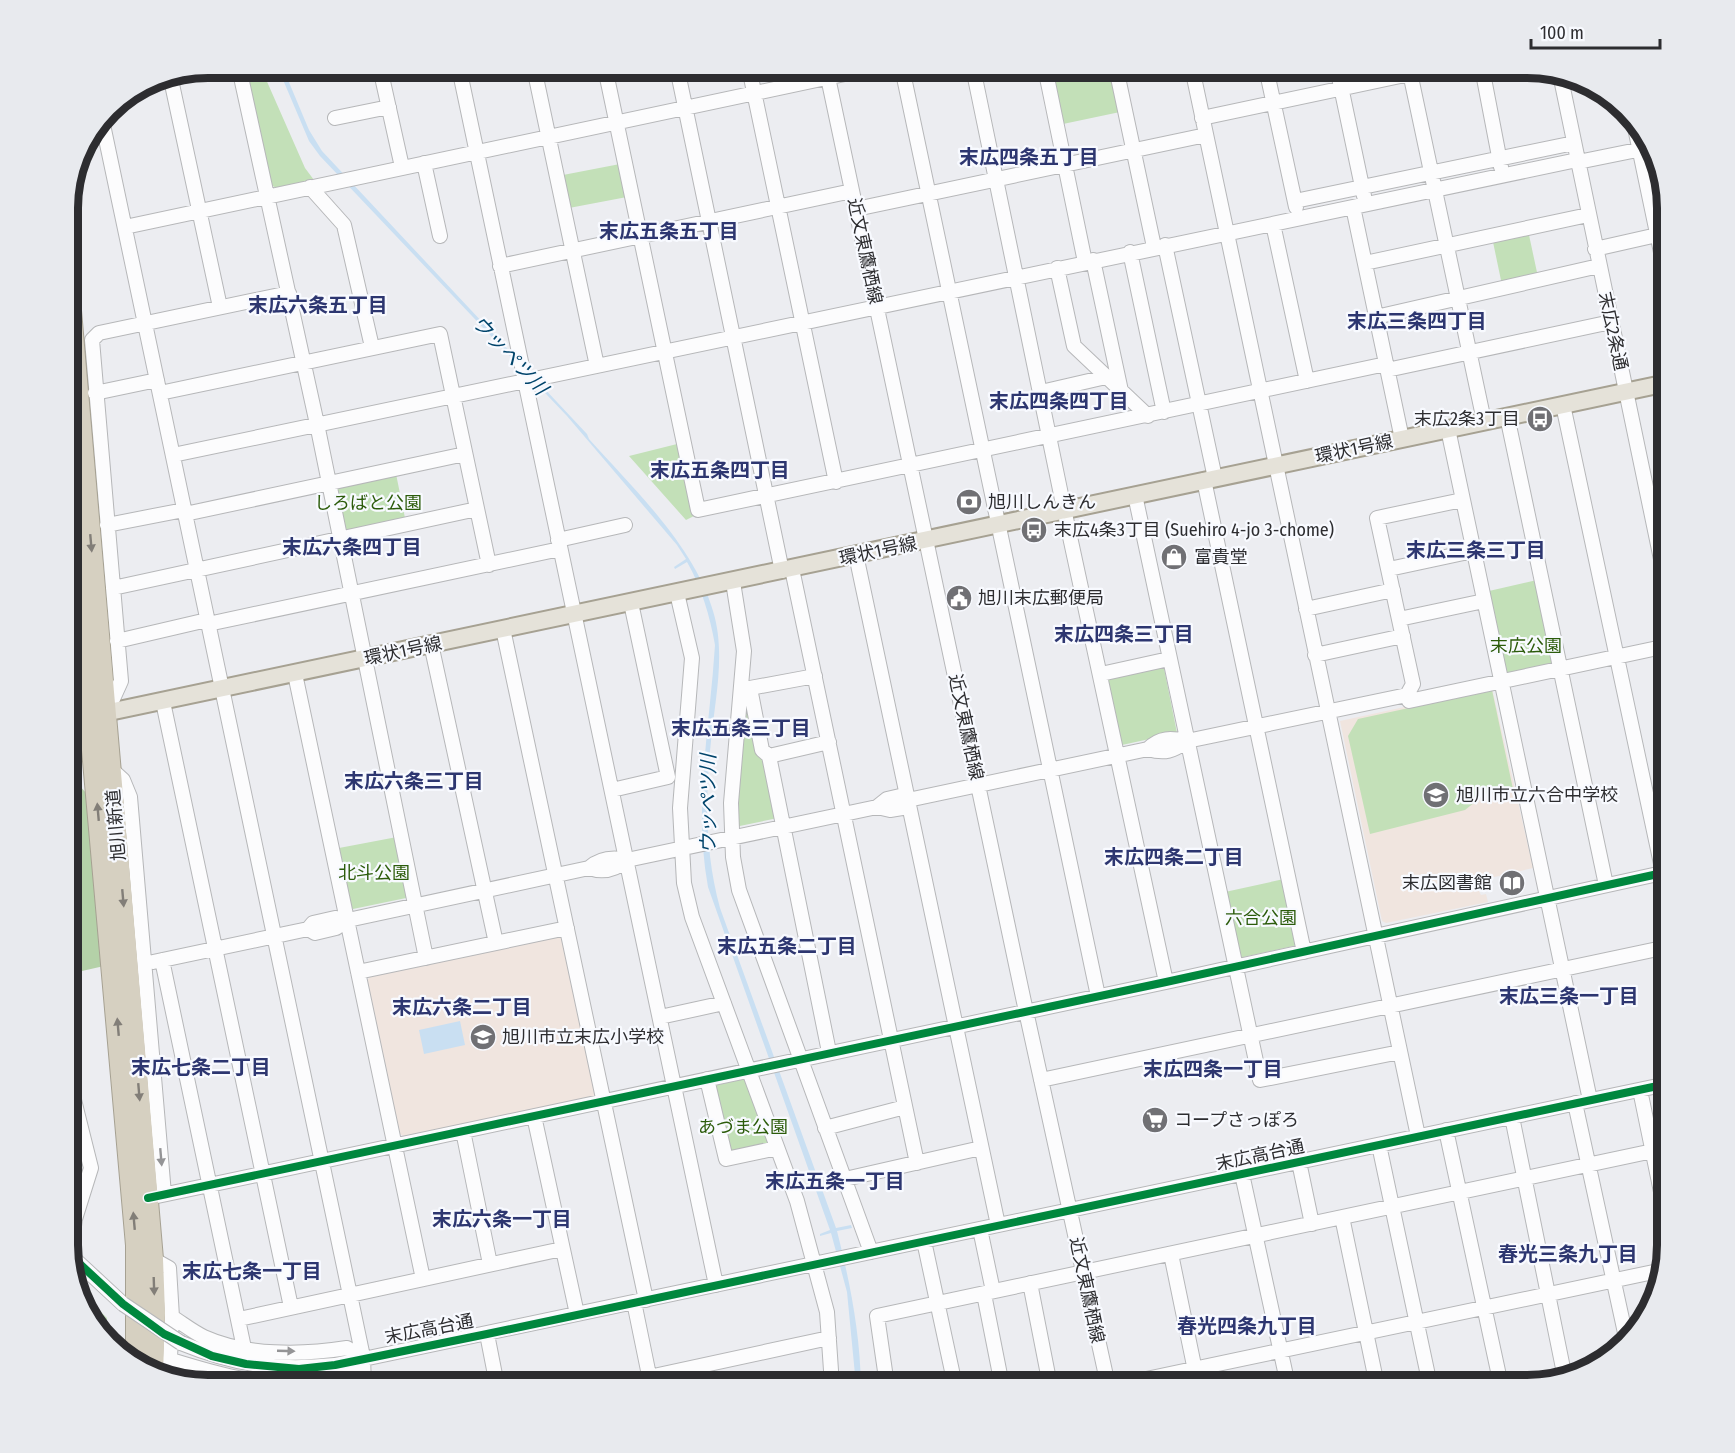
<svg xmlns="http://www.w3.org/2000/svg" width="1735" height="1453" viewBox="0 0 1735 1453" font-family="'Fira Sans Condensed','Noto Sans JP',sans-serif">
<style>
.education{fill:#f0e5df}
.green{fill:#c3e0b8}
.forest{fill:#b4d1a8}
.water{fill:#c9dff2}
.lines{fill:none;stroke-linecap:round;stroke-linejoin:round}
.minor-casing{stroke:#b6b7b9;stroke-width:16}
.major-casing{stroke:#a6a192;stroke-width:20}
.highway-casing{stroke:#a6a192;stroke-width:22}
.minor{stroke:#fcfcfd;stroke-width:14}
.major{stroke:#e5e2d9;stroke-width:16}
.highway{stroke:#d6d0c1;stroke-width:20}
.minor-bridge-casing{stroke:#b6b7b9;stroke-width:16;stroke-linecap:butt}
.minor-bridge{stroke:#fcfcfd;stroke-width:14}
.cycleway-casing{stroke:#f8faff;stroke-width:11}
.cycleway{stroke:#00873e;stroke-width:8}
.oneway{fill:#827e78}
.oneway2{fill:#949496}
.labels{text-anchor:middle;stroke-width:4.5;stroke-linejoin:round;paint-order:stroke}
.street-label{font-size:18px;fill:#2d2d30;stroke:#f8faff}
.poi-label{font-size:18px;fill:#2d2d30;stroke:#f8faff;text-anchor:start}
.park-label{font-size:18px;fill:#2c5c0b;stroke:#f8faff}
.neighbourhood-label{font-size:20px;font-weight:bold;fill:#2d3670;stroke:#f8faff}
.water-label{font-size:20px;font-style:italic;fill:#00446b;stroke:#f8faff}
.rim{fill:none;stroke:#2d2d30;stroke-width:8}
</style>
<rect width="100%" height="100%" fill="#ecedf1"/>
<path class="education" d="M 1492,688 L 1533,868 L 1477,881 L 1478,889 L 1481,895 L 1486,894 L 1488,902 L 1386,923 L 1382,921 L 1340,721 Z
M 559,934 L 564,938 L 597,1096 L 404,1137 L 399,1133 L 367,981 L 372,973 Z"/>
<path class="green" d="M 243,68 L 261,68 L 305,168 L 314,180 L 276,188 L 270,184 Z
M 1090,68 L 1111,68 L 1120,112 L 1063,124 L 1053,75 Z
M 1654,151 L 1661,173 L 1650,176 L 1645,152 Z
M 620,164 L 627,197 L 569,208 L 563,175 Z
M 1529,235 L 1538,277 L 1502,285 L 1493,242 Z
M 677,444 L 694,516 L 686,520 L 629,456 Z
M 396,474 L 405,518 L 348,530 L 345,528 L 337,491 L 339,486 Z
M 1537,580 L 1555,666 L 1507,675 L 1489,591 Z
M 1163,663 L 1177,733 L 1122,745 L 1107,675 Z
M 1492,690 L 1513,789 L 1485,794 L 1465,810 L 1370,834 L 1348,736 L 1358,719 Z
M 744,695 L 768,763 L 778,818 L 735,827 Z
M 397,837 L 409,893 L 406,898 L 353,909 L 350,906 L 339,848 Z
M 1284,879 L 1298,945 L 1239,958 L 1225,892 Z
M 744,1079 L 749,1082 L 770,1143 L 730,1153 L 713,1086 Z
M 77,1288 L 107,1318 L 107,1340 L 82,1307 Z"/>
<path class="forest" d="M 68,728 L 69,774 L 87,794 L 104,966 L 82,971 L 74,932 L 68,934 Z"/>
<path class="water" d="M 278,68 L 283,68 L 309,130 L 322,151 L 587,434 L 589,439 C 633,488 695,547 713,611 C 726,653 715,699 711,741 C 705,799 705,852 720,908 L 836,1228 L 851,1225 L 852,1228 L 837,1231 C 850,1282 860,1333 861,1385 L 856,1385 L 847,1292 L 831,1233 L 820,1236 L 820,1234 L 830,1230 L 708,887 C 693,806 710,726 715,645 C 710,616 701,586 687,562 L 675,569 L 674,567 L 686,559 L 677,545 L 567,416 L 320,156 L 309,141 Z
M 460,1021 L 465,1045 L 424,1054 L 419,1030 Z"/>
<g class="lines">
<defs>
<path id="minor" d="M 239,68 L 317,424 L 426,958
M 327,68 L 335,68
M 380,68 L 402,167
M 459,68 L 716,1285
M 534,68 L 597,366
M 605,68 L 698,510 L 1386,364
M 677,68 L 782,571
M 749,68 L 836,482
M 826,68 L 1024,1002 L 1108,1385
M 902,68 L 1098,996
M 973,68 L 1064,509 L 1166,982
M 1045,68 L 1085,262
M 1116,68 L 1154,247
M 1192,68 L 1418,1136
M 1266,68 L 1296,207
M 1337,68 L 1364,196
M 1409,68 L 1484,421
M 1482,68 L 1501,167
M 1560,74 L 1667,588
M 170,75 L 220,307
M 335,118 L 389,107
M 1202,118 L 1438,68
M 102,120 L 350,1295 L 363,1357 L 364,1385
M 1634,123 L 1667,281
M 1578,162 L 1652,147
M 424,163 L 440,236
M 310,187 L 344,225 L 372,347
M 1295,201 L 1574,143
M 1353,207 L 1402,439
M 856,209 L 1206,135
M 1273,224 L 1307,381
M 125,227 L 873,68
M 1165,245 L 1215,478
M 1595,249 L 1657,235
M 1130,252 L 1164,412
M 1093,260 L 1121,391
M 1365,263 L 1588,215
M 500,266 L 852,191
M 1057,268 L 1074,346 L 1148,416
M 1376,317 L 1599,266
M 1387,370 L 1611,322
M 1041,392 L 1106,377
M 95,393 L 157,380
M 160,393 L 440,334 L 489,565
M 1563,405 L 1663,873
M 1507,416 L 1606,885
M 1448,429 L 1590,1100
M 173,455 L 1577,160
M 1204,480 L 1304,952
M 1135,495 L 1260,1080 L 1400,1052
M 185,514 L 465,454
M 107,525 L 184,510
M 558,540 L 625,525
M 856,555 L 998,1225
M 792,569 L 917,1163
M 1389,569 L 1473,551
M 733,582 L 744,651 L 731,803 L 733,857 L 739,890 L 871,1252
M 113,588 L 477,509
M 677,593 L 692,658 L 680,808 L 684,883 L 692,917 L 797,1201 L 827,1312 L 832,1385
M 1306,609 L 1393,590
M 1399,619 L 1484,601
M 208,624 L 560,549
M 503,629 L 646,1300
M 117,641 L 207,620
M 431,644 L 496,943
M 1315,655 L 1403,636
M 68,662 L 72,708 L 89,716
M 295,674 L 423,1279
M 1101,674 L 1169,659
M 750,688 L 815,676
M 741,689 L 750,688 L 762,750 L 769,756 L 829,742
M 1407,695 L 1409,701 L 1667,646
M 163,702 L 291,1307
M 107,712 L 121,681 L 92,340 L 99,333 L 289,293
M 1148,749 C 1160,737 1171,738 1187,741 L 1407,695 L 1413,684 L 1377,518 L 1462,500
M 769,756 L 829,1052
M 112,770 L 123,780 L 130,797 L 164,1194
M 612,790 L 668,777 L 631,603
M 877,807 L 890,810 L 902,808 L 908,800 L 1148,749 C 1165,754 1173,751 1187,741
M 627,860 L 877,807 L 887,799 L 900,796 L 908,800
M 308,929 L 313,923 L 335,918 L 348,920 L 589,868 C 600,858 613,857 627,860 C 615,870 603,873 589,868
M 162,960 L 244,1348
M 153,962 L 308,929 L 315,933 L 336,928 L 348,920
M 358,972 L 567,928
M 660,1017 L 724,1003
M 68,1076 L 91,1168 L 75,1219 L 70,1255
M 707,1079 L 726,1159 L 777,1148
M 1041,1080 L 1667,947
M 1640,1090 L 1667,1221
M 1575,1103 L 1627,1342
M 534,1116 L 577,1314
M 1512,1117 L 1565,1378
M 825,1128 L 905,1107
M 1446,1130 L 1501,1385
M 463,1131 L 490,1264
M 1379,1145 L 1430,1385
M 1299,1162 L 1312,1224
M 1242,1174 L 1288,1385
M 845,1179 L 981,1148
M 148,1198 L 1166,982 L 1667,872
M 1342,1217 L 1377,1385
M 980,1229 L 993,1291
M 924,1241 L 955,1385
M 68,1253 L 123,1304
M 1171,1254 L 1198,1385
M 153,1259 L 169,1268 L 172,1317 L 169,1378
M 1030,1283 L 1050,1385
M 984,1294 L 1002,1385
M 634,1302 L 651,1385
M 172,1317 C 182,1323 193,1332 204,1337 C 246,1356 302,1355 347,1348 L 363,1357
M 239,1319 L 562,1249
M 487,1334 L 497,1385
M 181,1343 C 235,1365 277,1371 335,1365 L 1667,1084
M 171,1360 C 226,1377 257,1386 316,1381 C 327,1380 342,1379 351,1372 C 356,1368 359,1362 363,1357
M 612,1385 L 829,1338
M 887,1385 L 877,1316 L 1667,1148
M 1118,1385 L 1663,1270"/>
<path id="major" d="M 95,715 L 1667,383"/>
<path id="highway" d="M 68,276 L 153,1259 L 155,1313 L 153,1374
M 68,446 L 89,716 L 136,1245 L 136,1364"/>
</defs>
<use href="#minor" class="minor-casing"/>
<use href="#major" class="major-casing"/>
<use href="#highway" class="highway-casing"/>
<use href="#minor" class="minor"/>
<use href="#major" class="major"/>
<use href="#highway" class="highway"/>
<defs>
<path id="minor-bridge" d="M 123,1304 L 181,1343"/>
</defs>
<use href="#minor-bridge" class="minor-bridge-casing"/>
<use href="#minor-bridge" class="minor-bridge"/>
<defs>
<path id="cycleway" d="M 148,1198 L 1166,982 L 1667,872
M 68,1253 L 123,1304 L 164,1334 L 212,1356 L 246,1364 L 299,1369 L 335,1365 L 487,1334 L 1667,1084"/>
</defs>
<use href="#cycleway" class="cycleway-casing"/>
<use href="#cycleway" class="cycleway"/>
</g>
<defs><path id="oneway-solid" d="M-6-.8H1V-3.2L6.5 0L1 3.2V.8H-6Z" transform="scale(1.5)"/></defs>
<g class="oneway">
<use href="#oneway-solid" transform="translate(91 543) rotate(85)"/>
<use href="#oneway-solid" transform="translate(98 812) rotate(-95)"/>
<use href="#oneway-solid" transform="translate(123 898) rotate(85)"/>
<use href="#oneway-solid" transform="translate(118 1027) rotate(-95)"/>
<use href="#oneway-solid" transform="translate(139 1092) rotate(85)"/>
<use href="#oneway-solid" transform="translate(134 1221) rotate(-95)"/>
<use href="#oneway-solid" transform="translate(154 1286) rotate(88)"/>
</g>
<g class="oneway2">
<use href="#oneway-solid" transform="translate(161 1157) rotate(85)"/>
<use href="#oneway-solid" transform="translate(286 1351) rotate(2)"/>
</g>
<defs>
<symbol id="bus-disc" viewBox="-11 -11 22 22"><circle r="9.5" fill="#707074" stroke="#f8faff"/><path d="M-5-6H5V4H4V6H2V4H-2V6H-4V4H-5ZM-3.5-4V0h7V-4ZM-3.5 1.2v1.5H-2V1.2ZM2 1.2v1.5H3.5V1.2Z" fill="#fff"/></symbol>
<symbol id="bank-disc" viewBox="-11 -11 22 22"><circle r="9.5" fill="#707074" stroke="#f8faff"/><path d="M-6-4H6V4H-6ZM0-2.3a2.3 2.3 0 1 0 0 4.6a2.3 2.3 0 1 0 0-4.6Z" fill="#fff"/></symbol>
<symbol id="shop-disc" viewBox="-11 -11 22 22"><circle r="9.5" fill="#707074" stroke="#f8faff"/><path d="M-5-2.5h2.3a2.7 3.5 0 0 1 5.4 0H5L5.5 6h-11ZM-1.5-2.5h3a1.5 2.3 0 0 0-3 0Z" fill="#fff"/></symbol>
<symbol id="civic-disc" viewBox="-11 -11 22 22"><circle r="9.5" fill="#707074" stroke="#f8faff"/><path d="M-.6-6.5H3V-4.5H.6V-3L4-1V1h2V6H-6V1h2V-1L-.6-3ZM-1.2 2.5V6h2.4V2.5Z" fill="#fff"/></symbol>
<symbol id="school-disc" viewBox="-11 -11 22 22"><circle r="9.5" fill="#707074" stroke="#f8faff"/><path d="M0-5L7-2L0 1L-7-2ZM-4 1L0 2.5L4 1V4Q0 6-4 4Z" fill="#fff"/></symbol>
<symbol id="library-disc" viewBox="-11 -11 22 22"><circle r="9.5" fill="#707074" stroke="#f8faff"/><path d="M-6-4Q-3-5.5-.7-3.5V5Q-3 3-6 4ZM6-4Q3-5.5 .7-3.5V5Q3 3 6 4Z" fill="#fff"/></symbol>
<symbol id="supermarket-disc" viewBox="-11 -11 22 22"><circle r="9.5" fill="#707074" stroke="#f8faff"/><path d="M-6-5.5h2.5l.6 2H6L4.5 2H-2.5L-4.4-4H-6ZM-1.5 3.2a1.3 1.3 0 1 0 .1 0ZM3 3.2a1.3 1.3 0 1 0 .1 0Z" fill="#fff"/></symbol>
</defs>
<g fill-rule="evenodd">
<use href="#bus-disc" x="1525" y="404" width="30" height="30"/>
<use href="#bank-disc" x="954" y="487" width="30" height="30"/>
<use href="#bus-disc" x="1019" y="515" width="30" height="30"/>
<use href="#shop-disc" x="1159" y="542" width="30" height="30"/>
<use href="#civic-disc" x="944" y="583" width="30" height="30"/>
<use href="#school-disc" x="1421" y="780" width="30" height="30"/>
<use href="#library-disc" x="1497" y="868" width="30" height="30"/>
<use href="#school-disc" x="468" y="1022" width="30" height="30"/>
<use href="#supermarket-disc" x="1140" y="1105" width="30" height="30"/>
</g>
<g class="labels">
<g class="street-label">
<text transform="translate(865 251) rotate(78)" y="6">近文東鷹栖線</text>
<text transform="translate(1613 331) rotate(78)" y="6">末広2条通</text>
<text transform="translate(1354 449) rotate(-12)" y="6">環状1号線</text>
<text transform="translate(878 551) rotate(-12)" y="6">環状1号線</text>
<text transform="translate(403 651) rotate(-12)" y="6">環状1号線</text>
<text transform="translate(966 727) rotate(78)" y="6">近文東鷹栖線</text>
<text transform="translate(116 825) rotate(-95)" y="6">旭川新道</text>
<text transform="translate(1260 1155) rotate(-12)" y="6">末広高台通</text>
<text transform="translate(1087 1290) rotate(78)" y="6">近文東鷹栖線</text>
<text transform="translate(429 1329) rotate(-11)" y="6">末広高台通</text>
</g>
<g class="poi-label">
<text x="1520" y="425" text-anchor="end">末広2条3丁目</text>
<text x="988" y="508">旭川しんきん</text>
<text x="1054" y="536">末広4条3丁目 (Suehiro 4-jo 3-chome)</text>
<text x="1194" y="563">富貴堂</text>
<text x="978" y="604">旭川末広郵便局</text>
<text x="1456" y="801">旭川市立六合中学校</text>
<text x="1492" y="889" text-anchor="end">末広図書館</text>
<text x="502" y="1043">旭川市立末広小学校</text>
<text x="1174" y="1126">コープさっぽろ</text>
</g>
<g class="park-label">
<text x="368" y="509">しろばと公園</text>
<text x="1526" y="652">末広公園</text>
<text x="374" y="879">北斗公園</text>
<text x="1261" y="924">六合公園</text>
<text x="743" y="1133">あづま公園</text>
</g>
<g class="neighbourhood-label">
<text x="1029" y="164">末広四条五丁目</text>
<text x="669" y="238">末広五条五丁目</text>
<text x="318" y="312">末広六条五丁目</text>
<text x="1417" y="328">末広三条四丁目</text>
<text x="1059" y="408">末広四条四丁目</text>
<text x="720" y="477">末広五条四丁目</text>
<text x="352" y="554">末広六条四丁目</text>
<text x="1476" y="557">末広三条三丁目</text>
<text x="1124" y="641">末広四条三丁目</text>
<text x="741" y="735">末広五条三丁目</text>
<text x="414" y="788">末広六条三丁目</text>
<text x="1174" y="864">末広四条二丁目</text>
<text x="787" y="953">末広五条二丁目</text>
<text x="1569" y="1003">末広三条一丁目</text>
<text x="462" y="1014">末広六条二丁目</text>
<text x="201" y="1074">末広七条二丁目</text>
<text x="1213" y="1076">末広四条一丁目</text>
<text x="835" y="1188">末広五条一丁目</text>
<text x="502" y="1226">末広六条一丁目</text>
<text x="1568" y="1261">春光三条九丁目</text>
<text x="252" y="1278">末広七条一丁目</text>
<text x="1247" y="1333">春光四条九丁目</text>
</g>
<g class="water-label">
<text transform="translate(510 355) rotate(47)" y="7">ウッペツ川</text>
<text transform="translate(708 804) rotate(-90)" y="7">ウッペツ川</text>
</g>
</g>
<path d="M0 0H1735V1453H0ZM208 78H1527A130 130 0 0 1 1657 208V1245A130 130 0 0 1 1527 1375H208A130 130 0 0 1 78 1245V208A130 130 0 0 1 208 78Z" fill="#e8eaee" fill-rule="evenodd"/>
<path class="rim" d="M208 78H1527A130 130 0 0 1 1657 208V1245A130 130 0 0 1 1527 1375H208A130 130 0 0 1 78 1245V208A130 130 0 0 1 208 78Z"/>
<path d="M1531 39v9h129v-9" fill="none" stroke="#2d2d30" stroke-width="3"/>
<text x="1540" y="39" font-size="18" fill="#2d2d30" stroke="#f8faff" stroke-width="4.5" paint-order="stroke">100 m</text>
</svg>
